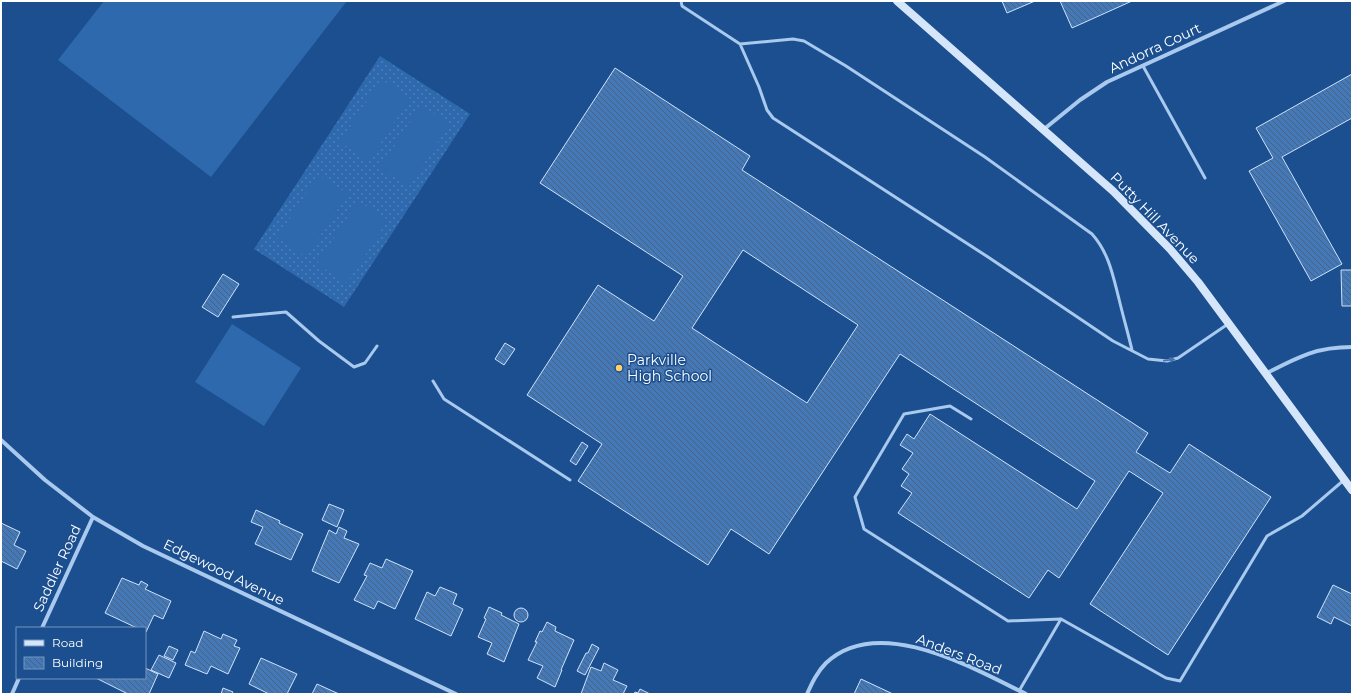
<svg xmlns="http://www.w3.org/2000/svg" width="1353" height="695" viewBox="0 0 1353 695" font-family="Montserrat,sans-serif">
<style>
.grass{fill:url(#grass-dots)}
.pitch{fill:#2e69ad}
.building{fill:url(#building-back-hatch);stroke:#cfe3fa;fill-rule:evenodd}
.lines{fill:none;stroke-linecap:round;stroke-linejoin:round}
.service{stroke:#a9c9ee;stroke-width:3}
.minor{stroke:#a9c9ee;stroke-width:4}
.secondary{stroke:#d6e6fa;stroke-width:8}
.oneway{fill:#4674ac}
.poi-dot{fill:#ffd166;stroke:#1b4f8f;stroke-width:1.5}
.labels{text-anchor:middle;stroke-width:3;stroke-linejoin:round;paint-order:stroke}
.street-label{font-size:14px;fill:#fff;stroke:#1b4f8f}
.poi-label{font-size:14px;fill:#fff;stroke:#1b4f8f;text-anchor:start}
</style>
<defs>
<pattern id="grass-dots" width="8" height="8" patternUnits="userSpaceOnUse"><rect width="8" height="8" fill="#2e69ad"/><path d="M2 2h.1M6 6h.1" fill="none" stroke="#4d80b9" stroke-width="1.8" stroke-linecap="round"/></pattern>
<pattern id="building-back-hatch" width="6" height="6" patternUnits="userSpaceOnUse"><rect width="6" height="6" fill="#4478b7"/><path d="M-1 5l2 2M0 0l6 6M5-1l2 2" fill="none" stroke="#486282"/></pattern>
</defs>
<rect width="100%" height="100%" fill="#1b4f8f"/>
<path class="grass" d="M 380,56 L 470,114 L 344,307 L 254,249 Z"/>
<path class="pitch" d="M 104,1 L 347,1 L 211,177 L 58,60 Z
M 381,79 L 410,98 L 369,161 L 340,142 Z
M 421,105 L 450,124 L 409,187 L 380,168 Z
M 318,175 L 348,194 L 306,257 L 277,238 Z
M 358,201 L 388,220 L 347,283 L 317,264 Z
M 232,324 L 301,368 L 264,426 L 195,382 Z"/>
<path class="building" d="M 1002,1 L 1035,1 L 1007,13 Z
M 1060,1 L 1132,1 L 1072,28 Z
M 615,68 L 750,156 L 742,170 L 1148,433 L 1136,452 L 1170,473 L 1189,444 L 1271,497 L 1168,655 L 1090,604 L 1163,493 L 1129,471 L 1059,578 L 1048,570 L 1029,598 L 898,513 L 912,493 L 901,486 L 909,474 L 902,469 L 913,453 L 900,445 L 907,434 L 914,439 L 930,414 L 1077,509 L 1095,481 L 900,354 L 769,554 L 731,529 L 708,565 L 578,481 L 602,444 L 527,395 L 598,285 L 654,321 L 683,276 L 540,183 ZM 743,250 L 858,325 L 807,403 L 692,328 Z
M 1352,74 L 1352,118 L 1282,157 L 1342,264 L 1311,281 L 1249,171 L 1273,158 L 1256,128 Z
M 1341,270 L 1352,270 L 1352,306 L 1342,306 Z
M 223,274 L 239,284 L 218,317 L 202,307 Z
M 505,343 L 515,349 L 504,365 L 495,359 Z
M 582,442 L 588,446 L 576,465 L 570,461 Z
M 329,504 L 344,510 L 337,527 L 322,520 Z
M 256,510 L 280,521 L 279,523 L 303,534 L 291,560 L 255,544 L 263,527 L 251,522 Z
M 1,523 L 20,532 L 14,545 L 26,551 L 17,569 L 1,561 Z
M 339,527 L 347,531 L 344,538 L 359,544 L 339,583 L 312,571 L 329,530 L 336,534 Z
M 386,559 L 413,571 L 395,609 L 378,601 L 374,609 L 354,600 L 367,576 L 364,575 L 370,563 L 382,568 Z
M 122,578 L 139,585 L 141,581 L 148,585 L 145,589 L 171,601 L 163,619 L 154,615 L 146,632 L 145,628 L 137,628 L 105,613 Z
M 1333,585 L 1352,594 L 1352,626 L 1334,617 L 1331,624 L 1317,617 Z
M 440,587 L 457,594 L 453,604 L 463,609 L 451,636 L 415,619 L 427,592 L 435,596 Z
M 489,607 L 502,613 L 501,615 L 519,624 L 504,662 L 487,654 L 492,643 L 478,637 L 486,619 L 484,618 Z
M514 615a7 7 0 1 1 14 0a7 7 0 1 1-14 0Z
M 547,622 L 556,627 L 555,631 L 574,640 L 561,670 L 562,670 L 555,687 L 537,678 L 543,666 L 528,660 L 537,642 L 535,642 L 540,631 L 542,632 Z
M 204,631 L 221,639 L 223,634 L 237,640 L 234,646 L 240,648 L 228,674 L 211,666 L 207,674 L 185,665 L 191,651 L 195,653 Z
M 592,644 L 599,648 L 585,675 L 577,671 L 586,653 L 588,653 Z
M 169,646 L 178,650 L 173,660 L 164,656 Z
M 159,655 L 176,663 L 169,678 L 151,670 Z
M 261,658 L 297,674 L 287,694 L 269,694 L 249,684 Z
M 604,663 L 618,670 L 613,680 L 627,686 L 623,694 L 581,694 L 591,667 L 601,671 Z
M 145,668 L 158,674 L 149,694 L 128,694 L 96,678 L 145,678 Z
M 861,679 L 893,694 L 854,694 Z
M 317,684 L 339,694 L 312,694 Z
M 223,688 L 233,692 L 232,694 L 221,694 Z
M 640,689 L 650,694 L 634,694 L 635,692 L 638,693 Z"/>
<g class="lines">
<path class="service" d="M 681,1 L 682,6 L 740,44 L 759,87 L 767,110 L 773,118 L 988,257 L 1113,341 L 1148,359 L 1167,361 L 1178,358 L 1228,324
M 740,44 L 793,39 L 804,41 L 846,66 L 985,157 L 1092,234 C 1109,253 1113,276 1119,299 C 1123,316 1128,333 1132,350
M 1143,66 L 1205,178
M 233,317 L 286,312 L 319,341 L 354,367 L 365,363 L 377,346
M 433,381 L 444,399 L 570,480
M 971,419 L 950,406 L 904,414 L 855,497 L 864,529 L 1008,621 L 1061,619 L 1166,678 L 1180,681 L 1267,536 L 1302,516 L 1344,480
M 1019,691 L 1061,619"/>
<path class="minor" d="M 1043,130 L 1080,100 L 1107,82 L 1284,1
M 1267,373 C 1298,357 1316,347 1352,347
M 1,440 L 45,480 L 93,517 L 143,546 L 456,694
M 42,628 L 93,517
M 12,694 L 19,678
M 807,694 C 812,683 817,672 826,663 C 879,613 974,669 1026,694"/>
<path class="secondary" d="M 897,1 L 1113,191 L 1170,249 L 1198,282 L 1352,490"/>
</g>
<defs><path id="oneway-solid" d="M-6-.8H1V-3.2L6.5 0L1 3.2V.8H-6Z"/></defs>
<use class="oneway" href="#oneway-solid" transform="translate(1169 360) rotate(-7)"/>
<circle class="poi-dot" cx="619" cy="368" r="4"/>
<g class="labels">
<g class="street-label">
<text transform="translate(1155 48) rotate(-25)" y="5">Andorra Court</text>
<text transform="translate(1155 218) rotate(46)" y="5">Putty Hill Avenue</text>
<text transform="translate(57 568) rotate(-65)" y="5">Saddler Road</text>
<text transform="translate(224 572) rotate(26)" y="5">Edgewood Avenue</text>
<text transform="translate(959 654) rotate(21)" y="5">Anders Road</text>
</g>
<g class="poi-label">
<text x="627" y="365">Parkville<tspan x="627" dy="16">High School</tspan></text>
</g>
</g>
<rect width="1353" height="695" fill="none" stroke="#ffffff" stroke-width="4"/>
<rect x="16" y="627" width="130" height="52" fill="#1b4f8f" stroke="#7695bc"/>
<rect x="24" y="640" width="20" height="6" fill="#d6e6fa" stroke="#7695bc"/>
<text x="52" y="647" font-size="12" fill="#ffffff">Road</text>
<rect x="24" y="657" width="20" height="12" fill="url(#building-back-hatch)" stroke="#7695bc"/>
<text x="52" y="667" font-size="12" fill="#ffffff">Building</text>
</svg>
